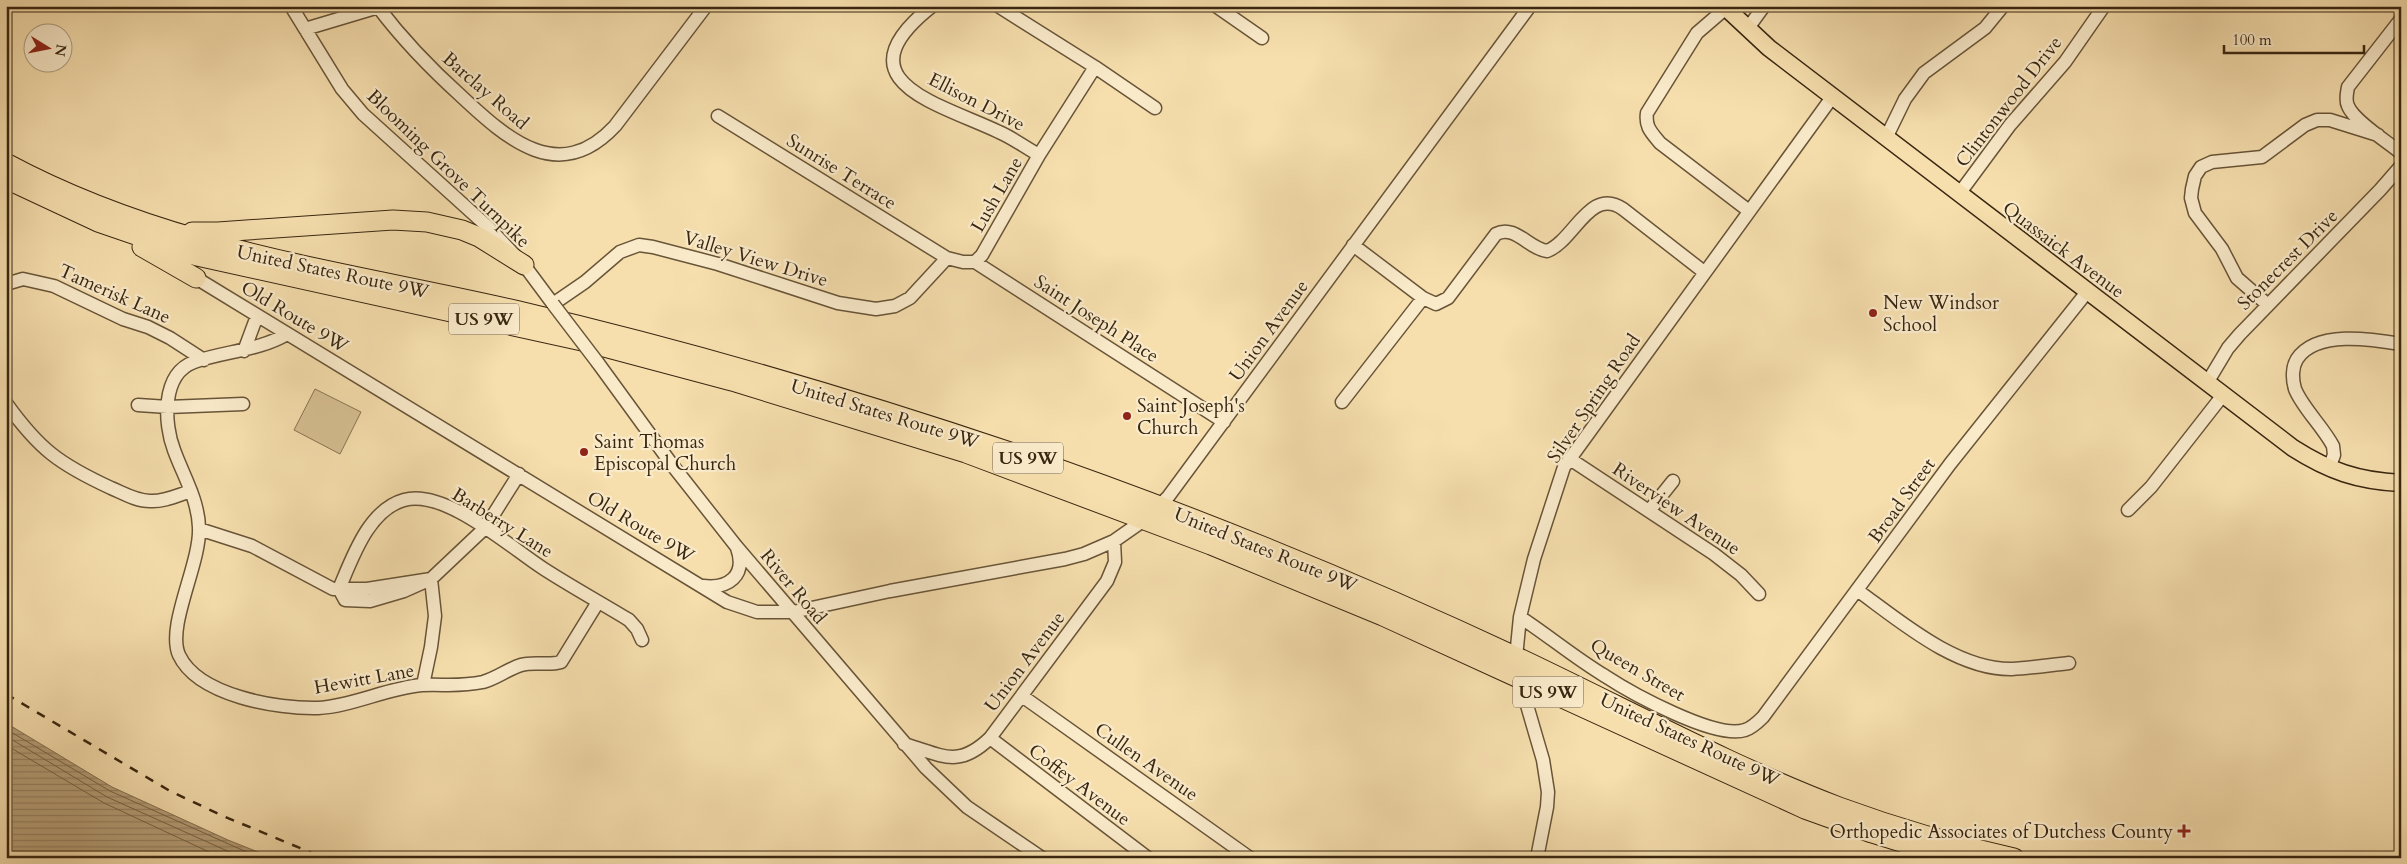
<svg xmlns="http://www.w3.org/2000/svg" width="2407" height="864" viewBox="0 0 2407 864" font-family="Cardo,serif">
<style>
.green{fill:#d6bf92;stroke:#887252}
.water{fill:url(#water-rules);stroke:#846f4f}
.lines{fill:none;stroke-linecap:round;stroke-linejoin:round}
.shore{stroke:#786244;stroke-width:1}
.minor-casing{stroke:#685438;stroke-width:15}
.major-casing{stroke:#392611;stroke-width:19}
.highway-casing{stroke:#392611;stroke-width:21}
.minor{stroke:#f9eaca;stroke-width:12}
.major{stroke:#f6dead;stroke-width:16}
.highway{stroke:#f6dead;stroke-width:19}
.rail{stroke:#392611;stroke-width:2.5;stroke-dasharray:9 9;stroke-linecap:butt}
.minor-bridge-casing{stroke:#685438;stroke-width:15;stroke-linecap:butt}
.minor-bridge{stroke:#f9eaca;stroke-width:12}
.poi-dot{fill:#8f2418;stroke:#f9eaca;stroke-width:2}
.labels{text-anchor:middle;stroke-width:4.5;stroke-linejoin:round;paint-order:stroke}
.shield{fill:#f9eaca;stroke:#736148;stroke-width:1}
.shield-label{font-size:18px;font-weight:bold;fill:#392611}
.street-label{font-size:19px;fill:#392611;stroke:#f9eaca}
.poi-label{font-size:19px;fill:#392611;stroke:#f9eaca;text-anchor:start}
</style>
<defs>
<pattern id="water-rules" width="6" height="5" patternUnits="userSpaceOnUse" patternTransform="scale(1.25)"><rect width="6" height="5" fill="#b69f78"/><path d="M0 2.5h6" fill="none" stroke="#958161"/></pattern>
</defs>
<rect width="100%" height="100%" fill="#f6dead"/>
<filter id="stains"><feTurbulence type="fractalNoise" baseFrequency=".004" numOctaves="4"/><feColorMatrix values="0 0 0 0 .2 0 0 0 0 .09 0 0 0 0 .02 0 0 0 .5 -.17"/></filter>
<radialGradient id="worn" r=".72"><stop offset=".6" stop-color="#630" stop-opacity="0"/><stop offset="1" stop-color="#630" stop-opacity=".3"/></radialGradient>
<path class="green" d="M 315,389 L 361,412 L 340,454 L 294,430 Z"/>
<path class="water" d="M 6,723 L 112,787 L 228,840 L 273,858 L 6,858 Z"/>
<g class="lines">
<path class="shore" d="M 6,729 L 110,791 L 260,858
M 6,736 L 107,797 L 243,858
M 6,745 L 104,803 L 222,858"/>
<defs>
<path id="minor" d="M 291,6 L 342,89 L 363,114 L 488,227 L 524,265 L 553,304 L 585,282 L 620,252 L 639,245 L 653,247 L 718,264 L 838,303 L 876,309 L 895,306 L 910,298 L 947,258
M 932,6 C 837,81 938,103 999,132 C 1013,138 1026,148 1039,155
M 998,6 L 1095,67 L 1155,108
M 1216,6 L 1262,38
M 378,7 C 403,40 430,68 461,96 C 507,139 559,186 615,126 L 706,6
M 1726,8 L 1697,33 L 1647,113 C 1645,127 1651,132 1660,143 L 1749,211
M 2401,19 L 2348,87 C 2347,93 2345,100 2348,106 C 2354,121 2388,142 2401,153
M 1748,28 L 1764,6
M 305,29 L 382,6
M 718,116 L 947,258 L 963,262 L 975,262 L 1224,422
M 1886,138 L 1905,99 L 1924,73 L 1985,28 L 2003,6
M 1959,194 L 2010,125 L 2065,62 L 2104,6
M 1353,245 L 1423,298 L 1436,304 L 1448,298 L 1496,234 C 1515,224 1529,249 1547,251 C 1574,241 1590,186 1623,209 L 1704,272
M 975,262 L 982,255 L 1039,155 L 1095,67
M 196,278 L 727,602 L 757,612 L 793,612 L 890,591 L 1065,559 L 1084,554 L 1114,541 L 1144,520 L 1168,497 L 1530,6
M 6,284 L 23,279 L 54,286 L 123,319 L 148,327 L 170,338 L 204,360
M 2268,305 L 2237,278 L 2222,249 L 2195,213 L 2191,198 L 2192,189 L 2195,176 L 2201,167 L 2212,162 L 2262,157 L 2305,125 L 2317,120 L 2330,120 L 2378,135
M 287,334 C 258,351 225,351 194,362 C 161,374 164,424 174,450 C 183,475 198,499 199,527 C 201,563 166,626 179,655 C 198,696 278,709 318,708 C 353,706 387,688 422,685 C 445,684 459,687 483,682 C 497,678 508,669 521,665 C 534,661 548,666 561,662 L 598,602
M 244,351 L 257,316
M 598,363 L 673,466 L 736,546 L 926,768 L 967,807 L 1042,858
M 2207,383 L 2228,348 L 2240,334 L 2380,190 L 2401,166
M 1342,402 L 1423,298
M 6,403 C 39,449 59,464 111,488 C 123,493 136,501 150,501 C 164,502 178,495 191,491
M 138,405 L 168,407 L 243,404
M 1570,459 L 1714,554 L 1741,575 L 1759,594
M 2329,468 L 2334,455 L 2333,446 C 2323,427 2302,407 2295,389 C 2292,379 2292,367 2297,359 C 2316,330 2371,339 2401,344
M 2128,510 L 2151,487 L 2223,395
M 1649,511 L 1673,481
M 199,529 L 252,546 L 333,589 L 367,589 L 431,579
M 703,586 C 728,589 747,576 737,548
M 339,589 C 352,559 368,510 404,500 C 445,488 511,548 544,569 C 572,587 601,603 629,620 L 637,629 L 642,640
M 339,589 L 345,600 L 370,601 L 404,591 L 431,579 L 485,528 L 519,474
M 1857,590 C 1900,621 1956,670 2012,669 C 2031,668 2050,665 2069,663
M 1520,617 C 1549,636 1575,658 1605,676 C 1631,693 1716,740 1745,730 C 1752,728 1758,722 1763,717 L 1950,464 L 2087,292
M 423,685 L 431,647 L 435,616 L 431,579
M 1022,696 L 1250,858
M 990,738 L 1148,858
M 904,744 C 942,755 958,769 990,738 L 1107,581 L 1115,562 L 1114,541
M 1537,858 L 1547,807 L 1548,792 L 1543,760 L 1524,695 L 1516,657 L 1520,617 L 1534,559 L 1564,467 L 1833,96"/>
<path id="major" d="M 1724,6 L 1769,48 L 2293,448 C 2329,471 2358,481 2401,483"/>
<path id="highway" d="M 6,163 C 170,251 341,270 519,311 C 685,350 850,398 1013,453 C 1185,512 1354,581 1519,658 C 1625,708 1729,765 1839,807 C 1896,828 1955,845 2014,858
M 6,179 L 98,222 L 197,256 L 582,341 L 732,381 L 966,453 L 1211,545 L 1383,616 L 1805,809 L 1872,833 L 1953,858
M 192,232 L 218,232 L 393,220 L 427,222 L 462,230 L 479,237 L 524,265
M 142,247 L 196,278"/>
</defs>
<use href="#minor" class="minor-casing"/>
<use href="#major" class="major-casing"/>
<use href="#highway" class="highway-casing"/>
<use href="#minor" class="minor"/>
<use href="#major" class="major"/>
<use href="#highway" class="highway"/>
<path class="rail" d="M 6,694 L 170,791 L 223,816 L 324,858"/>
<defs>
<path id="minor-bridge" d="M 553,304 L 598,363"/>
</defs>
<use href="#minor-bridge" class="minor-bridge-casing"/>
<use href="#minor-bridge" class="minor-bridge"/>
</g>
<g class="poi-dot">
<circle cx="1873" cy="313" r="5"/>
<circle cx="1127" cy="416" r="5"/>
<circle cx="584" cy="452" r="5"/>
<path d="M2181.5 823.5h5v5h5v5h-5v5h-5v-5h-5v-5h5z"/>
</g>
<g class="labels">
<g class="shield">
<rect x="449" y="303.5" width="70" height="31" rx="4"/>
<rect x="993" y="442.5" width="70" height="31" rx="4"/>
<rect x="1513" y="676.5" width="70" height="31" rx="4"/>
</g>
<g class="shield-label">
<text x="484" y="325">US 9W</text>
<text x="1028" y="464">US 9W</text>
<text x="1548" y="698">US 9W</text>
</g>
<g class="street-label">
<text transform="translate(486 90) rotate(41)" y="7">Barclay Road</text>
<text transform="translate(977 101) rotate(27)" y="7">Ellison Drive</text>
<text transform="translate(2008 101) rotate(-52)" y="7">Clintonwood Drive</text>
<text transform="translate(449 168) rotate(44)" y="7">Blooming Grove Turnpike</text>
<text transform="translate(842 171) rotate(32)" y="7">Sunrise Terrace</text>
<text transform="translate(996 194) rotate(-60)" y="7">Lush Lane</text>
<text transform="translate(2064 249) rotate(37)" y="7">Quassaick Avenue</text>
<text transform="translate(756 258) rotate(17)" y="7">Valley View Drive</text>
<text transform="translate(2287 259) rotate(-45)" y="7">Stonecrest Drive</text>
<text transform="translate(333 271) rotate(12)" y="7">United States Route 9W</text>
<text transform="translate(115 293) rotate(24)" y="7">Tamerisk Lane</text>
<text transform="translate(295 316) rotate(31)" y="7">Old Route 9W</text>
<text transform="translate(1097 318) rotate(33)" y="7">Saint Joseph Place</text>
<text transform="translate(1268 330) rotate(-54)" y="7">Union Avenue</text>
<text transform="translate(1593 398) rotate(-56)" y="7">Silver Spring Road</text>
<text transform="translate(885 413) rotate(17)" y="7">United States Route 9W</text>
<text transform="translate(1901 500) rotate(-54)" y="7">Broad Street</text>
<text transform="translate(1677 508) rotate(34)" y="7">Riverview Avenue</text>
<text transform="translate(503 522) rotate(32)" y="7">Barberry Lane</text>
<text transform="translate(641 526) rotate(31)" y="7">Old Route 9W</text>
<text transform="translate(1266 549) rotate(22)" y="7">United States Route 9W</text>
<text transform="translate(794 586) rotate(50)" y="7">River Road</text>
<text transform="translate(1024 661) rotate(-53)" y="7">Union Avenue</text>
<text transform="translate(1638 669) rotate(30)" y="7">Queen Street</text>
<text transform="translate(364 678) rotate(-10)" y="7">Hewitt Lane</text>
<text transform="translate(1690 739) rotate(25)" y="7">United States Route 9W</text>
<text transform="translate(1147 761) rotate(35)" y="7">Cullen Avenue</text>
<text transform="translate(1080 784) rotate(37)" y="7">Coffey Avenue</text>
</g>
<g class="poi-label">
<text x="1883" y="309">New Windsor<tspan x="1883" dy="22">School</tspan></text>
<text x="1137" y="412">Saint Joseph's<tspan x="1137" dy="22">Church</tspan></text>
<text x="594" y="448">Saint Thomas<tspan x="594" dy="22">Episcopal Church</tspan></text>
<text x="2173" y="838" text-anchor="end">Orthopedic Associates of Dutchess County</text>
</g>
</g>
<rect width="2407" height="864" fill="none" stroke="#f6dead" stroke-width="25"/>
<rect x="8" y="8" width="2392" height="849" fill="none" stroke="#392611" stroke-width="2.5"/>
<rect x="12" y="12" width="2382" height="839" fill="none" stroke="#392611"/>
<g transform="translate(48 48) rotate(100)"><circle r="24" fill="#f9eaca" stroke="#ac9c80"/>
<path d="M0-4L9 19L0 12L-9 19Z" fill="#8f2418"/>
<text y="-8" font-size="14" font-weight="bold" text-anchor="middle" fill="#392611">N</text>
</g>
<path d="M2224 45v8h140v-8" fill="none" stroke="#392611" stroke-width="2.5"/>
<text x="2232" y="45" font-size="15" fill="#392611" stroke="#f9eaca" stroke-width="4" paint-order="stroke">100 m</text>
<rect width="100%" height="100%" filter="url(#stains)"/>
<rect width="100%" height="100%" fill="url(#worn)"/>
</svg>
